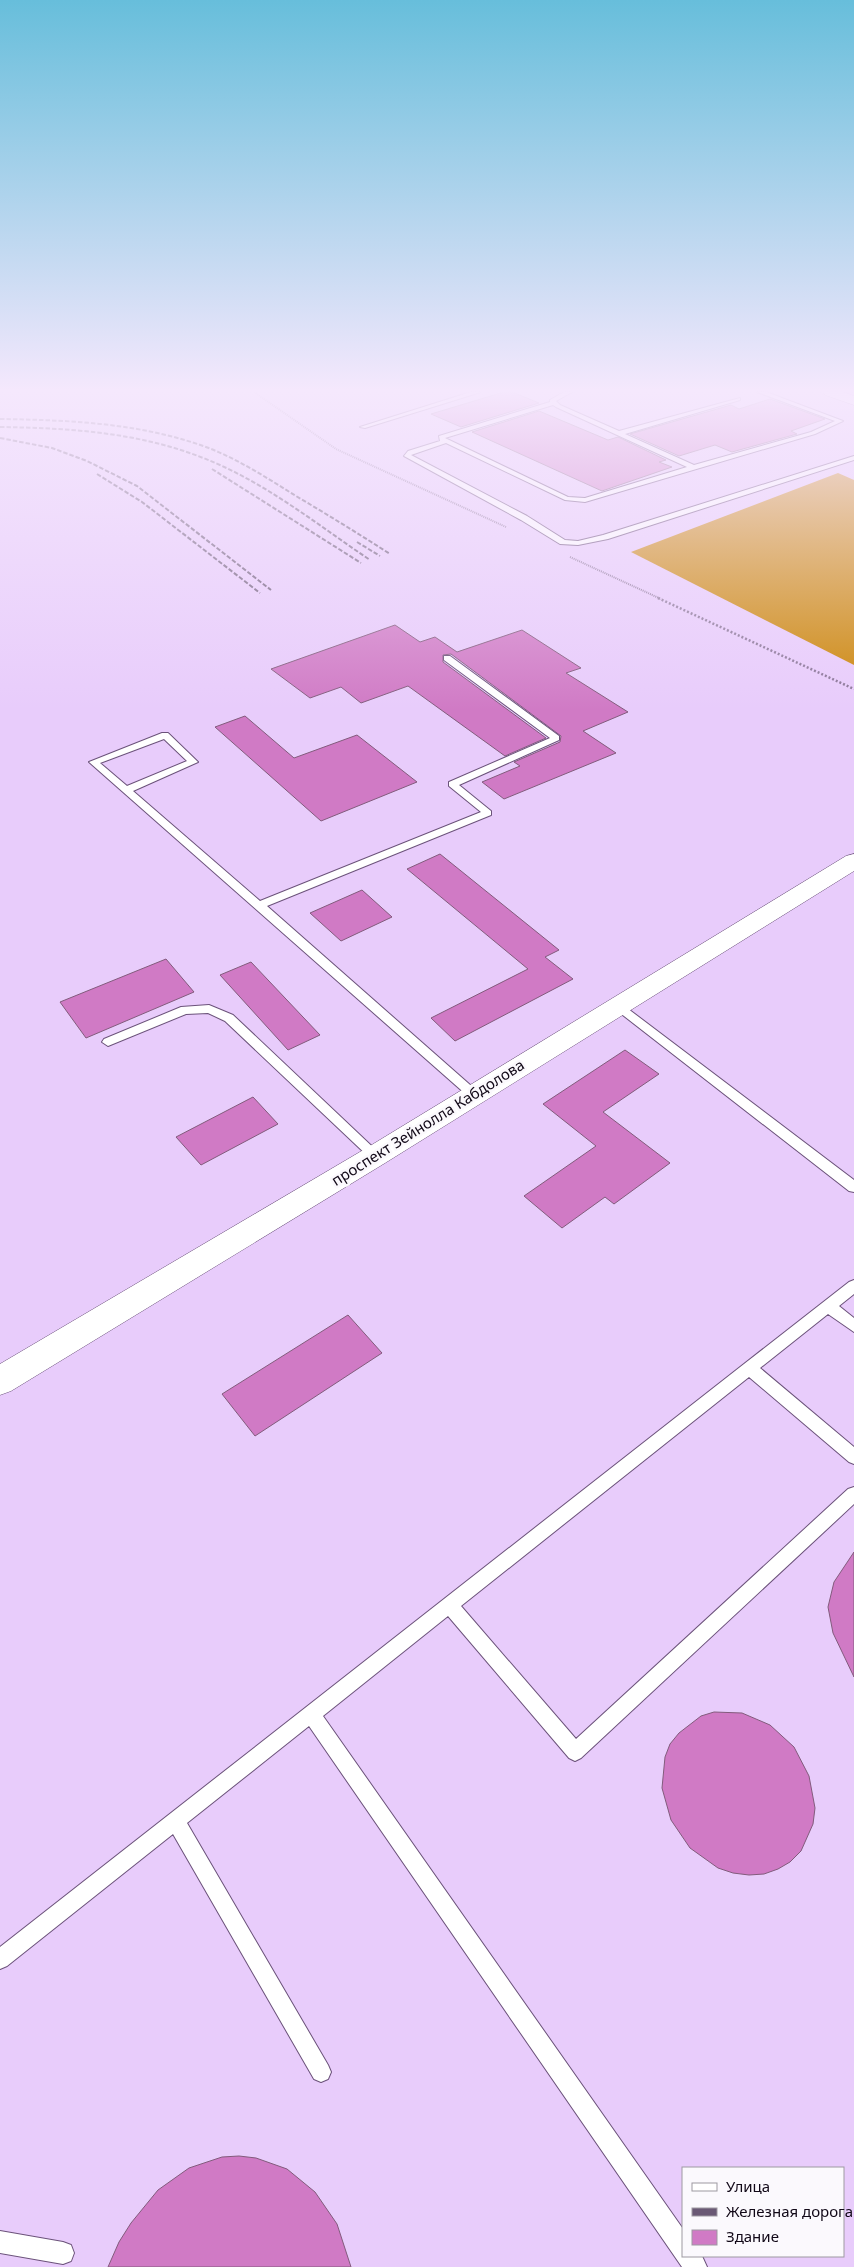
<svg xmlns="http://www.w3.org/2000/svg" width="854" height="2267" viewBox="0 0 854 2267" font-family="'Noto Sans',sans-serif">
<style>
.forest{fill:#cc8607}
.building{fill:#d07ac5;stroke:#825b7c}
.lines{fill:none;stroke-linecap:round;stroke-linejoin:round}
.lane-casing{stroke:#6b527a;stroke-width:2}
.secondary-casing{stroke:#6b527a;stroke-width:1}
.path-far1{stroke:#8a7697;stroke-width:2;stroke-dasharray:1 1;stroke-linecap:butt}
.path{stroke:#8a7697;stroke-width:2.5;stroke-dasharray:2 2;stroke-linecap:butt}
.lane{fill:#fff;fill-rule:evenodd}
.secondary{fill:#fff;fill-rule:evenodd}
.rail{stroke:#6a5975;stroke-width:2;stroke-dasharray:4.5 2;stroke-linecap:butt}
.labels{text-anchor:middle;stroke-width:5;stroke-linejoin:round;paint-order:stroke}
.street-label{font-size:15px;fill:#110817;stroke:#fbf9fd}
</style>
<rect width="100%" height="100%" fill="#e8ccfb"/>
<path class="forest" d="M 838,473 L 854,480 L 854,665 L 631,552 Z"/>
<path class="building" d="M 504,392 L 512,392 L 539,403 L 461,427 L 431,414 Z
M 770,399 L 825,419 L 791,431 L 797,434 L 732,452 L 715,445 L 679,456 L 630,434 L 731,405 L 739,409 Z
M 539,411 L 608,440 L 618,437 L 666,460 L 659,462 L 672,467 L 602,491 L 472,432 Z
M 395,625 L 420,642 L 435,637 L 457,652 L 522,630 L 581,668 L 566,673 L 628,712 L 583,731 L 616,753 L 504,799 L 482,782 L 520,766 L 514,762 L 560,742 L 561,736 L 451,654 L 443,655 L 443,662 L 546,738 L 505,756 L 408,686 L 361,703 L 341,687 L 310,698 L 271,669 Z
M 245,716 L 294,758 L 357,735 L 417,782 L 321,821 L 215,727 Z
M 440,854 L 559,950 L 545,957 L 573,979 L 455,1041 L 431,1018 L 528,969 L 407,869 Z
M 362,890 L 392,917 L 341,941 L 310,913 Z
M 166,959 L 194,992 L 86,1038 L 60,1002 Z
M 251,962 L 320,1035 L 288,1050 L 220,975 Z
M 625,1050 L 659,1074 L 603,1112 L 670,1163 L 614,1204 L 605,1197 L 562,1228 L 524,1196 L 596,1146 L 543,1104 Z
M 253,1097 L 278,1124 L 201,1165 L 176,1137 Z
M 348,1315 L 382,1353 L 255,1436 L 222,1394 Z
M 854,1552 L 854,1677 L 833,1633 L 828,1607 L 834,1582 Z
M 714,1712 L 742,1713 L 770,1725 L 794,1747 L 809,1776 L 815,1808 L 813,1824 L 801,1851 L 790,1862 L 778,1869 L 764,1874 L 749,1875 L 733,1873 L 718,1868 L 690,1848 L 671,1820 L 662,1788 L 665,1757 L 670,1744 L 679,1733 L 701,1716 Z
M 239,2156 L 256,2158 L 287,2169 L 315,2192 L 337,2224 L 351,2267 L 108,2267 L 119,2242 L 131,2223 L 158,2190 L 189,2168 L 222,2157 Z"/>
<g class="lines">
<defs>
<path id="lane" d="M 471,392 L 481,392 L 365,428 L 360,427 Z
M 564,392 L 572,392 L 556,401 L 560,405 L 619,431 L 740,398 L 740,400 L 625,434 L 694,465 L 811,432 L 835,421 L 757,392 L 766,392 L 843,421 L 815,434 L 585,502 L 565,500 L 446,443 L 411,455 L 527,516 L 565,540 L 578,541 L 603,535 L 854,456 L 854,460 L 608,539 L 578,545 L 560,544 L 521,520 L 404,456 L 408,451 L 440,441 L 439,436 L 550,402 L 550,400 ZM 553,405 L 556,407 L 687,467 L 585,498 L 568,497 L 445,438 Z
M 444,656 L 450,656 L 559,736 L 559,740 L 459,785 L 491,811 L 491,815 L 267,906 L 477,1091 L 479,1094 L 473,1098 L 469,1097 L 89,762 L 162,733 L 168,733 L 198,762 L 133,791 L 260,901 L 481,812 L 449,786 L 449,782 L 550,738 L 444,660 ZM 164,739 L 187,761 L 127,786 L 100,763 Z
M 619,1002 L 854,1180 L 854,1192 L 849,1191 L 615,1009 L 613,1006 Z
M 209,1005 L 233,1015 L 379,1153 L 381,1156 L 379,1159 L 371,1159 L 225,1021 L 208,1013 L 186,1014 L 108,1046 L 102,1042 L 104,1039 L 181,1007 Z
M 854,1280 L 854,1294 L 839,1306 L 854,1318 L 854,1332 L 828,1314 L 760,1368 L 854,1447 L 854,1464 L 849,1462 L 749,1377 L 461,1606 L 576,1739 L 848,1489 L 854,1487 L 854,1504 L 581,1758 L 575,1761 L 569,1758 L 448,1616 L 323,1716 L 683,2229 L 683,2256 L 702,2256 L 707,2267 L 682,2267 L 309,1726 L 187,1823 L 328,2065 L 331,2072 L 328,2079 L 321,2082 L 314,2079 L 173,1834 L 7,1966 L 0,1969 L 0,1947 L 744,1364 L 849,1282 Z
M 0,2231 L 63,2242 L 71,2245 L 74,2253 L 71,2261 L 63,2264 L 0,2253 Z"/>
<path id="secondary" d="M 824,392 L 843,392 L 854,396 L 854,405 L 825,395 Z
M 854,854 L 854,871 L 385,1163 L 11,1391 L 0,1395 L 0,1364 L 365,1149 L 846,856 Z"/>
</defs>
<use href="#lane" class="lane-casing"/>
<use href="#secondary" class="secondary-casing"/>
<path class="path-far1" d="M 254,392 L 336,449 L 506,527
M 570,557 L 661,599"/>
<path class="path" d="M 658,598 L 854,689"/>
<use href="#lane" class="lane"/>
<use href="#secondary" class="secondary"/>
<path class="rail" d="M 0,419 C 69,420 140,423 206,447 C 238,459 267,478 296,496 C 328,515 359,534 390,554
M 0,427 C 67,428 135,432 198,456 C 261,479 315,523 370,560
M 0,438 L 52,448 L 87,461 L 137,486 L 271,590
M 212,469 L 361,563
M 97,474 L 142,502 L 260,593
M 357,542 L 380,556"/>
</g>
<linearGradient id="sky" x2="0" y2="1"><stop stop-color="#67bedb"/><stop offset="0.55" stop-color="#f5e8fd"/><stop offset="1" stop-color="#f5e8fd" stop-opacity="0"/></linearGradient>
<rect width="854" height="710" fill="url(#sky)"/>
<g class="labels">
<g class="street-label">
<text transform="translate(428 1123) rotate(-32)" y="5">проспект Зейнолла Кабдолова</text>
</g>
</g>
<rect x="682" y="2167" width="162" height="90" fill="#fbf9fd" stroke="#9d99a1"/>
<rect x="692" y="2183" width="25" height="8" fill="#ffffff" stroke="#9d99a1"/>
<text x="726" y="2192" font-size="15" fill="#110817">Улица</text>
<rect x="692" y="2208" width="25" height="8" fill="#6a5975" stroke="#9d99a1"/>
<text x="726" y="2217" font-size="15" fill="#110817">Железная дорога</text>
<rect x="692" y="2230" width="25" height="15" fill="#d07ac5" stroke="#9d99a1"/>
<text x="726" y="2242" font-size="15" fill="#110817">Здание</text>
</svg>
